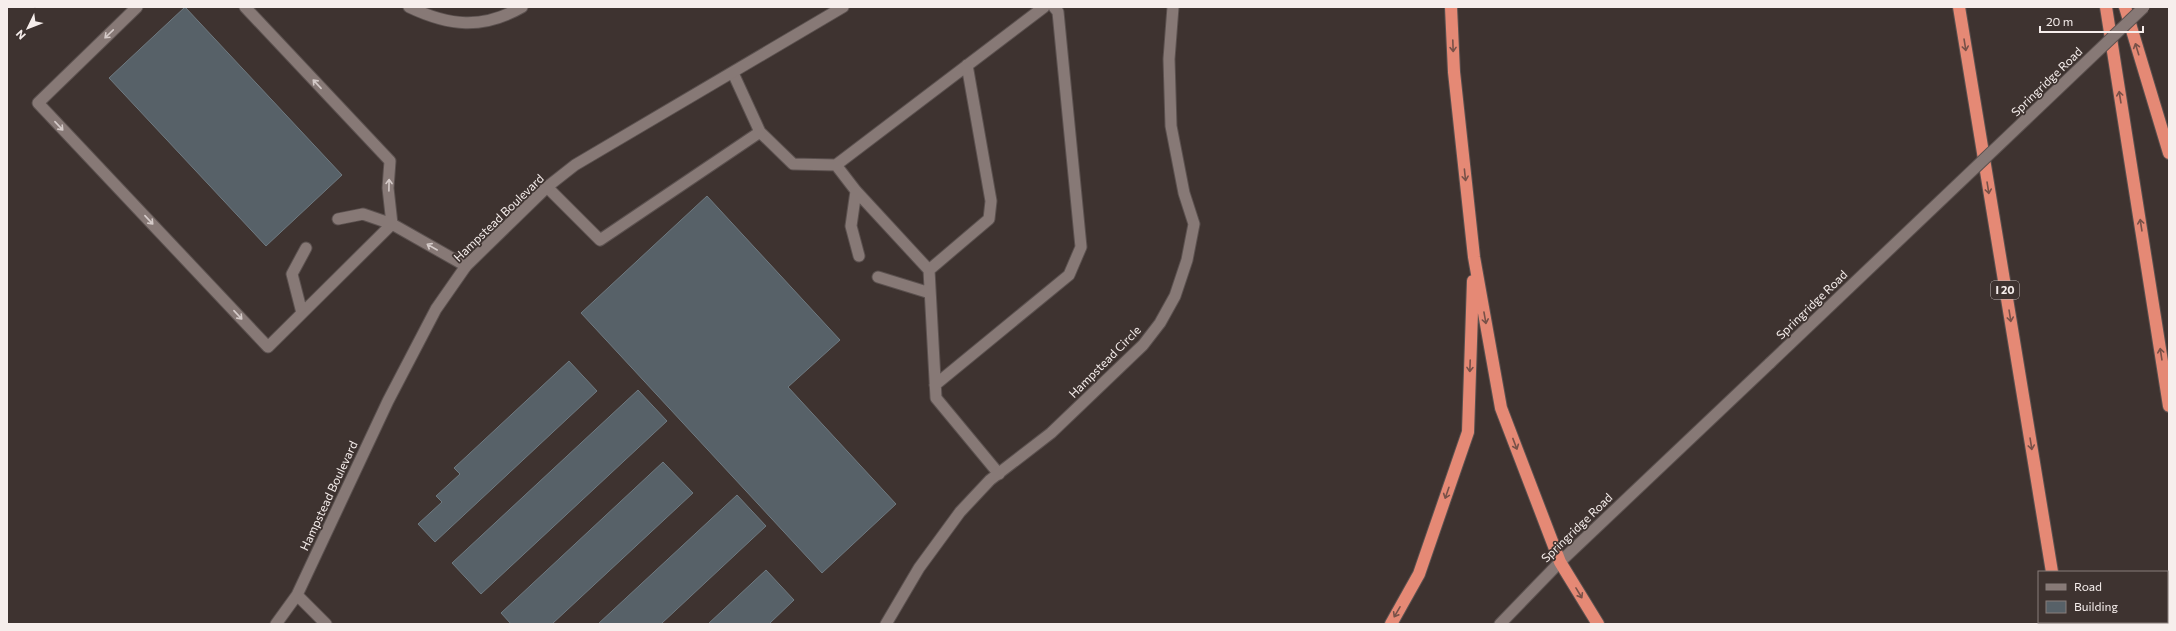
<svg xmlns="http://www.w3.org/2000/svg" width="2176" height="631" viewBox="0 0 2176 631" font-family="Commissioner,sans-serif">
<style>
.building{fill:#576168;stroke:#6f7a81}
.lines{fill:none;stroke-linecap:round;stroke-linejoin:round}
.service-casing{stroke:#5b514f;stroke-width:13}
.minor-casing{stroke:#5b514f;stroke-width:13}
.tertiary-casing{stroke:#5b514f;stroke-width:13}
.secondary-casing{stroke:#5b514f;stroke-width:13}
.motorway-casing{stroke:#5b514f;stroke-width:14}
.service{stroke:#877976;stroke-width:11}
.minor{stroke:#877976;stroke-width:11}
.tertiary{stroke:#877976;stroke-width:11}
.secondary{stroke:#877976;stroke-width:11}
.motorway{stroke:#e58975;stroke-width:12}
.secondary-bridge-casing{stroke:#5b514f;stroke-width:13;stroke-linecap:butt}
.secondary-bridge{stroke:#877976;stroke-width:11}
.oneway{stroke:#d5cbc9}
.oneway2{stroke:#785148}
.labels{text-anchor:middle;stroke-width:3.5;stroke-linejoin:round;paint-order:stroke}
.shield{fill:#3e3330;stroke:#bfb6b4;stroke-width:1}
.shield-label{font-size:11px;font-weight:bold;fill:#f6eeec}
.street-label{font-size:12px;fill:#f6eeec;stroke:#3e3330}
</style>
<rect width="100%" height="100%" fill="#3e3330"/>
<path class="building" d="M 185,7 L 342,175 L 266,246 L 109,78 Z
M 707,196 L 840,340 L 788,387 L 896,504 L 822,573 L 581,313 Z
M 569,361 L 597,391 L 435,542 L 418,524 L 442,502 L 436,496 L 460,474 L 454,468 Z
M 638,390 L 667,421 L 481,594 L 452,563 Z
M 663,462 L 693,493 L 552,624 L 511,624 L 501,613 Z
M 737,495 L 766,526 L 661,624 L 598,624 Z
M 766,570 L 794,600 L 769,624 L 708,624 Z"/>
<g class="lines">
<defs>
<path id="service" d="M 137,7 L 38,103 L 268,347 L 392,224
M 245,7 L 390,161 L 388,188 L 392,224
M 409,7 C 449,26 482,30 522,7
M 733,73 L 760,132 L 793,164 L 836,165 L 856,191 L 929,270 L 936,398 L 999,474
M 836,165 L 1044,7
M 547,187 L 600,240 L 760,132
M 856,191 L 851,226 L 859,256
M 338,219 L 363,214 L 392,224 L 466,266
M 929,270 L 989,219 L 991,201 L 967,65
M 878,277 L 930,293
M 302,313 L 292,274 L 306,248
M 935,385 L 1069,275 L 1081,247 L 1058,12 L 1054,7"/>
<path id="minor" d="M 886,624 L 919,568 L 960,512 L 990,480 L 1051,433 L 1143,345 L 1160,323 L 1175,296 L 1187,260 L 1194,224 L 1184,193 L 1171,126 L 1169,59 L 1173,7"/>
<path id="tertiary" d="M 297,595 L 326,624
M 276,624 L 297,595 L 388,401 L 436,309 L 466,266 L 547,187 L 575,165 L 843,7"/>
<path id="secondary" d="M 1500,624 L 1560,562 L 1770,363"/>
<path id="motorway" d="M 1451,7 L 1454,72 L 1474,257 L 1501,408 L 1560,562 L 1598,624
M 1959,7 L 2052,572
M 2106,7 L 2169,406
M 2125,7 L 2169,153
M 2060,622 L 2060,624
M 1391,624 L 1419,574 L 1468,432 L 1473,281"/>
</defs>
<use href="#service" class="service-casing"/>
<use href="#minor" class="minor-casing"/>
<use href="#tertiary" class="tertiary-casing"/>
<use href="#secondary" class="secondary-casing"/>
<use href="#motorway" class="motorway-casing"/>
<use href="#service" class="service"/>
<use href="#minor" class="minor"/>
<use href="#tertiary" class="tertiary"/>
<use href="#secondary" class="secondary"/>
<use href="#motorway" class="motorway"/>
<defs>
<path id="secondary-bridge" d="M 1770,363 L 2144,7"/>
</defs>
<use href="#secondary-bridge" class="secondary-bridge-casing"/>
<use href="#secondary-bridge" class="secondary-bridge"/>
</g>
<defs><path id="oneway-shaft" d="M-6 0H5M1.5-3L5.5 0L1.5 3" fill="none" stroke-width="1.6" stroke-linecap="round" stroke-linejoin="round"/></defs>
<g class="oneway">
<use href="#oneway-shaft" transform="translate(109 34) rotate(136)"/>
<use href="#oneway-shaft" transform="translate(317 84) rotate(-133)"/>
<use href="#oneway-shaft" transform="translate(59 126) rotate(47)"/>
<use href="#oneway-shaft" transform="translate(389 185) rotate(-89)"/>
<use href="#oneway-shaft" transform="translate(149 220) rotate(47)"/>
<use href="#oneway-shaft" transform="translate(432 247) rotate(-150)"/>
<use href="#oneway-shaft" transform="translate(238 315) rotate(47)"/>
</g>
<g class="oneway2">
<use href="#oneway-shaft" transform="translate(1965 45) rotate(81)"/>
<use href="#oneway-shaft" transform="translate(1453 46) rotate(88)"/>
<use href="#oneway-shaft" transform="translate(2137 49) rotate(-107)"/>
<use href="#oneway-shaft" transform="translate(2120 97) rotate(-99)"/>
<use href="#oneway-shaft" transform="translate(1465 175) rotate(84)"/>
<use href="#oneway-shaft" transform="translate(1988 188) rotate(81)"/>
<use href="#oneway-shaft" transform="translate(2141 225) rotate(-99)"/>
<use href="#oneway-shaft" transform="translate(2010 316) rotate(81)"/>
<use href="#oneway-shaft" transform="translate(1485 318) rotate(80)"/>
<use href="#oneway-shaft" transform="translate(2161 354) rotate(-99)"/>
<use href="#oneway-shaft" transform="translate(1470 366) rotate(92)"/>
<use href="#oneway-shaft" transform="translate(1515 444) rotate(69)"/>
<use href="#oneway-shaft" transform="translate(2031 444) rotate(81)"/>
<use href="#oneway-shaft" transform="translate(1447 493) rotate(109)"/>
<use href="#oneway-shaft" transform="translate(1579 593) rotate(59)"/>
<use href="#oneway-shaft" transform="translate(1397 612) rotate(120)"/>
</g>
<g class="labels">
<rect class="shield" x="1991" y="281" width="28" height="18" rx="3"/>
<g class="shield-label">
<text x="2005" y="294">I 20</text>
</g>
<g class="street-label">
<text transform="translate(2047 82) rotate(-44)" y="4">Springridge Road</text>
<text transform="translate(499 218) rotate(-44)" y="4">Hampstead Boulevard</text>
<text transform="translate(1812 305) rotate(-44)" y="4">Springridge Road</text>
<text transform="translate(1105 362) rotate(-45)" y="4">Hampstead Circle</text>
<text transform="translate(329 496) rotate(-65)" y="4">Hampstead Boulevard</text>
<text transform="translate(1577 528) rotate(-44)" y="4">Springridge Road</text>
</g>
</g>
<rect width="2176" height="631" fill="none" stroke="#f6eeec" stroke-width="16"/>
<rect x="2038" y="571" width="130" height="52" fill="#3e3330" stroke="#887e7b"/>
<rect x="2046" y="584" width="20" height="6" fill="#877976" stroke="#887e7b"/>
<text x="2074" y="591" font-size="12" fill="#f6eeec">Road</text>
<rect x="2046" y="601" width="20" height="12" fill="#576168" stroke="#887e7b"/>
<text x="2074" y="611" font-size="12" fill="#f6eeec">Building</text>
<g transform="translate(28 28) rotate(227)" stroke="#3e3330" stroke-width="3" paint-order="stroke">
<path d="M0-3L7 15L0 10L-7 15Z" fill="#f6eeec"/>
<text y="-6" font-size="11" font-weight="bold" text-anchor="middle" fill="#f6eeec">N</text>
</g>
<path d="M2040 26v6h103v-6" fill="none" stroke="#f6eeec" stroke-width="2"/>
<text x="2046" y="26" font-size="12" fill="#f6eeec" stroke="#3e3330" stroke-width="3" paint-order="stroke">20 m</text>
</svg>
